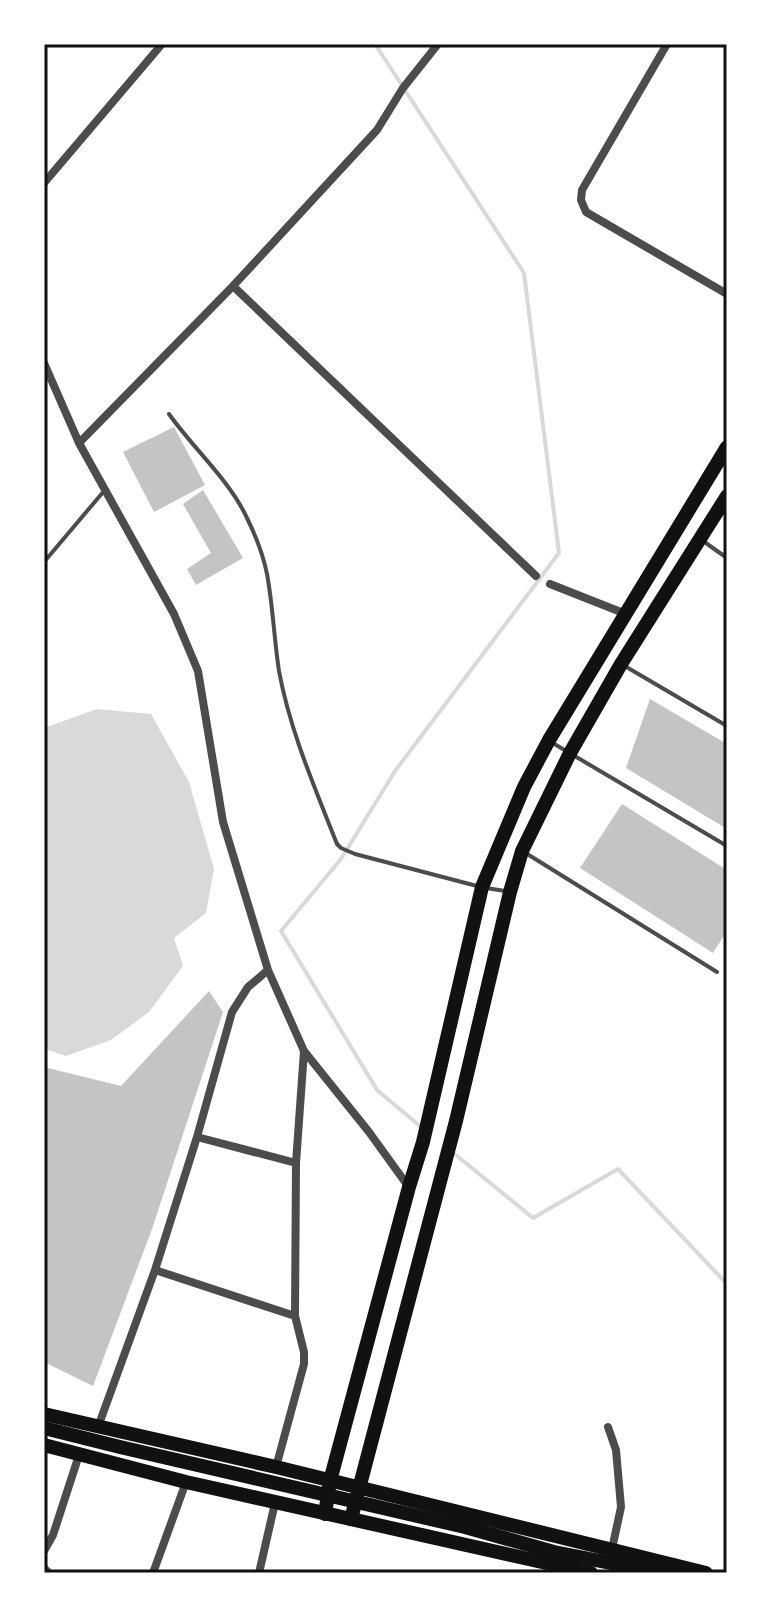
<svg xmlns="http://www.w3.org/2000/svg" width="771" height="1617" viewBox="0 0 771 1617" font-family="'Alegreya Sans',sans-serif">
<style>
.water{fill:#d9d9d9}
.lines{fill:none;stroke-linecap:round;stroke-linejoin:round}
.stream{stroke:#d9d9d9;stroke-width:4}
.building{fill:#c4c4c4}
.service{stroke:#4c4c4c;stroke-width:4}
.minor{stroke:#4c4c4c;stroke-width:8}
.primary{stroke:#111;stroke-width:14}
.trunk{stroke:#111;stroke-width:14}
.neatline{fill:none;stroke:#111;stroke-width:3}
</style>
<rect width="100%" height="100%" fill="#fff"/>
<path class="water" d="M 97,709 L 151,714 L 189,782 L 214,869 L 206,913 L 174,938 L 183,966 L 149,1012 L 111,1040 L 66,1056 L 44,1049 L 44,728 Z"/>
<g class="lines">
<path class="stream" d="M 375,44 L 524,273 L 559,553 L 395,771 L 341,859 L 281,931 L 377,1090 L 421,1127
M 451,1151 L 533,1218 L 618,1169 L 727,1284"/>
</g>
<path class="building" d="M 174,427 L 205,485 L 154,512 L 123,452 Z
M 203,490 L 243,558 L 196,585 L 187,569 L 211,553 L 183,504 Z
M 650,699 L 727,744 L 727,829 L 626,768 Z
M 622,804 L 727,870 L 727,931 L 713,953 L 580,868 Z
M 209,991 L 223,1012 L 152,1229 L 93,1386 L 44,1362 L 44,1067 L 121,1086 Z"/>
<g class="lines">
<path class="service" d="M 169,414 C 193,448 229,480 246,516 C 255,534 263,554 267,574 C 273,606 274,639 279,671 C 290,731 315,788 337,844 L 341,848 L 355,854 L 477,886
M 703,541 L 727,558
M 44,562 L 104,491
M 623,665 L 727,726
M 551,742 L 727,846
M 524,852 L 717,972
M 486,888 L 505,891"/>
<path class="minor" d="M 667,44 L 582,190 L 581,200 L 586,212 L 727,294
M 44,183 L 162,44
M 233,286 L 377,130 L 403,88 L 438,44
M 44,363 L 79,443 L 174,614 L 198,671 L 223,822 L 268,970 L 304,1051 L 369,1132 L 408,1186
M 79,443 L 233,286 L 536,576
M 550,584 L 626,614
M 197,1137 L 296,1163
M 155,1270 L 295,1316
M 98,1427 L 155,1270 L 197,1137 L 232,1012 L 248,987 L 268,970
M 608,1427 L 616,1450 L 621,1507 L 612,1549
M 276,1467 L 304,1364 L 304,1352 L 295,1316 L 296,1163 L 304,1051
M 44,1551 L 53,1535 L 79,1455
M 44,1568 L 49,1573
M 153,1573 L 186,1482
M 259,1573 L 275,1503"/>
<path class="primary" d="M 44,1414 L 276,1467 L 706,1573
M 44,1445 L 186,1482 L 591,1573"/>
<path class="trunk" d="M 44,1428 L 120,1447 L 465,1527 L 554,1552 L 662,1573
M 325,1514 L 330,1481 L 409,1187 L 423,1142 L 482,887 L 524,787 L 549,740 L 727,447
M 351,1519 L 456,1121 L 510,892 L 522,851 L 570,753 L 621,664 L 727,496"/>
</g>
<rect width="771" height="1617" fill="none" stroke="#ffffff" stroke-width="92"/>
<rect x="46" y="46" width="679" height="1525" class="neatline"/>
</svg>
